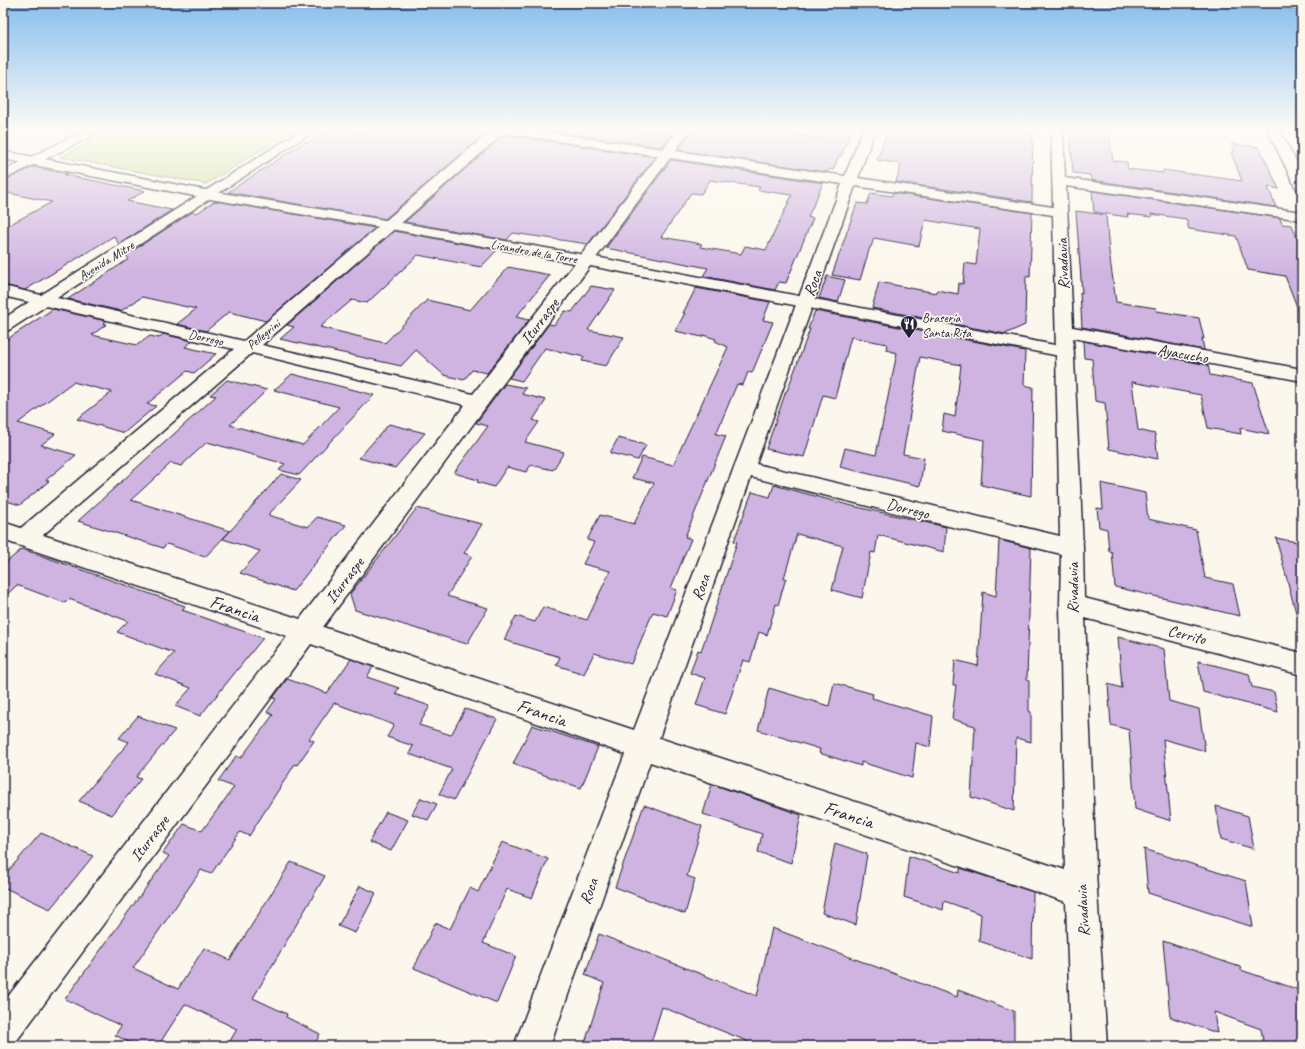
<svg xmlns="http://www.w3.org/2000/svg" width="1305" height="1049" viewBox="0 0 1305 1049" font-family="Caveat,sans-serif">
<style>
.green{fill:#c7e097;stroke:#748169}
.building{fill:#cfb3e1;stroke:#22223b;fill-rule:evenodd}
.lines{fill:none;stroke-linecap:round;stroke-linejoin:round}
.minor-casing{stroke:#22223b;stroke-width:3}
.major-casing{stroke:#22223b;stroke-width:3}
.minor{fill:#fbf7ec;fill-rule:evenodd}
.major{fill:#fbf7ec;fill-rule:evenodd}
.labels{text-anchor:middle;stroke-width:3.5;stroke-linejoin:round;paint-order:stroke}
.far-street-label{font-size:13px;fill:#22223b;stroke:#fbf7ec}
.far-poi-label{font-size:13px;fill:#22223b;stroke:#fbf7ec;text-anchor:start}
.street-label{font-size:16px;fill:#22223b;stroke:#fbf7ec}
.near-street-label{font-size:19px;fill:#22223b;stroke:#fbf7ec}
</style>
<rect width="100%" height="100%" fill="#fbf7ec"/>
<filter id="ink" filterUnits="userSpaceOnUse"><feTurbulence type="fractalNoise" baseFrequency=".025" numOctaves="2"/><feDisplacementMap in="SourceGraphic" scale="8" xChannelSelector="R" yChannelSelector="G"/><feConvolveMatrix kernelMatrix="1 2 1 2 8 2 1 2 1" color-interpolation-filters="sRGB"/></filter>
<g filter="url(#ink)">
<path class="green" d="M 116,129 L 295,129 L 206,184 L 60,157 Z"/>
<path class="building" d="M 340,129 L 363,133 L 369,129 L 491,129 L 385,219 L 228,192 L 305,142 L 308,143 L 321,134 L 327,135 L 334,130 Z
M 535,129 L 616,129 L 647,133 L 649,131 L 673,134 L 662,147 Z
M 694,129 L 708,129 L 733,132 L 735,129 L 765,129 L 783,132 L 782,133 L 826,139 L 830,129 L 852,129 L 841,156 L 839,156 L 833,170 L 829,169 L 827,172 L 678,150 Z
M 888,129 L 1033,129 L 1032,202 L 896,182 L 901,164 L 877,160 Z
M 1070,129 L 1108,129 L 1113,161 L 1127,162 L 1128,169 L 1163,173 L 1163,170 L 1242,181 L 1231,152 L 1235,152 L 1231,144 L 1259,147 L 1279,189 L 1268,187 L 1276,207 L 1091,180 L 1090,175 L 1073,173 Z
M 504,135 L 655,157 L 588,244 L 513,233 L 507,240 L 405,222 Z
M 671,160 L 823,183 L 808,217 L 813,218 L 786,283 L 779,282 L 775,290 L 703,276 L 708,268 L 606,248 ZM 710,180 L 760,187 L 758,190 L 792,195 L 766,250 L 745,246 L 741,254 L 700,247 L 702,244 L 661,237 L 691,193 L 701,194 Z
M 33,167 L 68,174 L 65,175 L 145,191 L 127,201 L 172,210 L 119,244 L 114,236 L 25,290 L 3,285 L 3,228 L 52,202 L 3,192 L 3,181 Z
M 1092,191 L 1280,218 L 1282,224 L 1292,225 L 1298,240 L 1302,240 L 1302,317 L 1301,317 L 1285,276 L 1248,270 L 1236,236 L 1189,229 L 1186,219 L 1151,214 L 1152,217 L 1127,214 L 1128,217 L 1094,212 Z
M 871,193 L 892,196 L 893,193 L 1032,213 L 1030,277 L 1026,276 L 1025,325 L 1005,334 L 872,308 L 879,282 L 936,293 L 937,290 L 958,294 L 959,283 L 963,284 L 965,263 L 976,265 L 980,229 L 925,220 L 919,246 L 874,238 L 871,247 L 870,247 L 860,280 L 832,275 L 857,203 L 867,204 Z
M 215,201 L 375,228 L 266,321 L 229,312 L 206,331 L 177,324 L 196,309 L 142,297 L 121,311 L 68,299 L 129,259 L 126,255 L 189,214 L 193,212 L 197,213 Z
M 1076,211 L 1106,215 L 1109,252 L 1116,302 L 1156,308 L 1157,311 L 1199,318 L 1204,339 L 1202,338 L 1204,350 L 1082,327 L 1080,292 L 1082,293 Z
M 394,231 L 497,250 L 481,267 L 418,255 L 367,303 L 352,300 L 320,327 L 385,343 L 427,300 L 470,310 L 508,267 L 550,275 L 516,317 L 529,320 L 487,373 L 472,370 L 464,380 L 444,375 L 416,350 L 401,366 L 280,339 L 294,327 L 287,325 Z
M 827,276 L 845,280 L 838,302 L 819,298 Z
M 591,286 L 615,290 L 588,330 L 624,337 L 606,366 L 582,361 L 584,357 L 545,348 L 522,381 L 509,378 L 549,324 L 554,325 L 565,311 L 572,312 Z
M 696,288 L 770,302 L 763,320 L 773,322 L 752,373 L 748,372 L 743,385 L 737,384 L 716,434 L 726,436 L 685,537 L 691,539 L 671,588 L 677,590 L 667,616 L 653,612 L 631,664 L 594,653 L 584,674 L 556,665 L 560,657 L 504,640 L 516,616 L 535,622 L 543,607 L 587,620 L 610,571 L 583,564 L 594,542 L 587,540 L 600,515 L 634,524 L 654,483 L 632,478 L 642,457 L 673,465 L 728,347 L 715,341 L 716,339 L 703,335 L 702,337 L 675,331 L 685,313 L 683,313 Z
M 53,309 L 106,321 L 103,324 L 107,324 L 92,335 L 137,345 L 150,336 L 159,338 L 163,334 L 192,341 L 185,347 L 216,354 L 194,373 L 187,371 L 147,404 L 156,406 L 124,433 L 77,419 L 112,392 L 73,382 L 18,423 L 55,434 L 41,445 L 76,455 L 46,480 L 49,481 L 20,505 L 3,500 L 3,342 Z
M 815,311 L 1025,351 L 1024,385 L 1033,387 L 1031,496 L 981,485 L 984,440 L 942,431 L 944,414 L 955,417 L 961,365 L 920,357 L 903,454 L 924,458 L 920,486 L 840,467 L 845,448 L 876,455 L 897,353 L 886,350 L 887,344 L 851,337 L 835,398 L 823,395 L 804,457 L 766,449 L 786,391 L 787,391 L 810,329 L 808,329 Z
M 1083,341 L 1208,365 L 1210,375 L 1253,383 L 1269,434 L 1240,428 L 1241,434 L 1208,428 L 1201,395 L 1132,382 L 1138,430 L 1155,434 L 1158,459 L 1109,449 L 1105,403 L 1095,401 L 1092,359 L 1084,358 Z
M 292,374 L 374,395 L 299,475 L 279,470 L 285,464 L 207,442 L 181,466 L 171,463 L 131,500 L 230,531 L 205,557 L 167,544 L 163,548 L 78,521 L 216,396 L 210,395 L 227,380 L 267,390 L 230,425 L 303,445 L 339,407 L 274,390 Z
M 505,384 L 526,388 L 522,394 L 546,400 L 533,420 L 539,422 L 525,442 L 564,452 L 553,470 L 531,465 L 526,472 L 507,467 L 494,487 L 477,482 L 478,480 L 454,473 L 488,426 L 476,423 Z
M 389,424 L 425,433 L 395,468 L 359,458 Z
M 618,438 L 646,445 L 638,460 L 610,453 Z
M 281,474 L 301,480 L 268,515 L 308,527 L 317,517 L 346,525 L 293,591 L 240,573 L 260,551 L 223,539 Z
M 1101,483 L 1145,493 L 1148,519 L 1196,530 L 1205,578 L 1233,584 L 1240,616 L 1115,587 L 1112,552 L 1109,551 L 1107,529 L 1099,527 L 1097,508 L 1103,509 Z
M 774,485 L 848,505 L 946,527 L 944,552 L 878,535 L 875,553 L 871,552 L 862,598 L 832,590 L 843,546 L 797,534 L 784,578 L 786,578 L 778,605 L 776,604 L 767,635 L 759,632 L 750,662 L 743,660 L 725,714 L 696,705 L 705,678 L 690,673 L 698,650 L 701,651 L 711,622 L 737,542 L 734,541 L 752,492 L 770,497 Z
M 417,508 L 482,524 L 464,553 L 472,556 L 447,596 L 488,608 L 467,644 L 355,610 L 350,594 Z
M 1276,538 L 1302,543 L 1302,612 L 1296,613 Z
M 999,540 L 1031,548 L 1027,680 L 1029,681 L 1029,711 L 1031,712 L 1031,742 L 1016,738 L 1014,811 L 971,797 L 975,726 L 952,719 L 956,685 L 953,685 L 955,660 L 978,666 L 983,592 L 996,596 Z
M 22,549 L 185,606 L 182,610 L 263,638 L 200,716 L 175,706 L 191,688 L 155,674 L 174,653 L 117,632 L 128,621 L 69,599 L 65,603 L 17,585 L 3,598 L 3,565 Z
M 1118,637 L 1164,649 L 1169,701 L 1199,709 L 1205,751 L 1163,739 L 1171,821 L 1135,809 L 1129,730 L 1111,725 L 1108,684 L 1122,688 Z
M 351,659 L 373,667 L 367,677 L 399,688 L 395,694 L 430,706 L 419,725 L 451,735 L 465,709 L 497,719 L 454,800 L 439,794 L 452,769 L 409,754 L 413,746 L 387,737 L 394,725 L 334,703 L 309,739 L 314,741 L 297,765 L 295,764 L 249,836 L 240,832 L 211,874 L 201,870 L 133,968 L 178,989 L 204,948 L 230,960 L 291,862 L 325,876 L 253,998 L 287,1014 L 286,1017 L 320,1034 L 314,1046 L 227,1046 L 237,1029 L 185,1004 L 158,1046 L 137,1046 L 115,1035 L 121,1026 L 65,999 L 169,856 L 163,853 L 184,824 L 202,831 L 234,787 L 218,781 L 236,756 L 241,758 L 273,715 L 267,712 L 276,699 L 273,698 L 287,679 L 327,693 Z
M 1198,661 L 1249,674 L 1252,687 L 1274,692 L 1278,712 L 1203,692 Z
M 834,683 L 873,694 L 872,698 L 933,716 L 930,747 L 916,743 L 912,778 L 861,762 L 861,766 L 819,753 L 820,749 L 758,730 L 769,688 L 829,706 Z
M 138,716 L 175,730 L 136,777 L 141,779 L 112,815 L 79,801 L 129,742 L 119,738 Z
M 532,725 L 598,747 L 581,788 L 513,764 Z
M 712,784 L 801,815 L 791,863 L 758,852 L 762,834 L 703,814 Z
M 421,798 L 437,804 L 428,820 L 412,814 Z
M 644,805 L 702,826 L 687,876 L 695,879 L 685,914 L 615,887 Z
M 1216,806 L 1248,816 L 1254,849 L 1221,839 Z
M 386,812 L 408,820 L 391,851 L 369,842 Z
M 41,833 L 93,856 L 50,909 L 3,887 L 3,877 Z
M 502,842 L 548,859 L 532,898 L 507,889 L 483,943 L 516,956 L 497,1003 L 414,968 L 435,923 L 450,929 L 470,888 L 478,892 Z
M 835,843 L 867,854 L 856,925 L 822,913 Z
M 1144,849 L 1246,881 L 1253,927 L 1148,893 Z
M 909,856 L 960,873 L 960,868 L 1033,892 L 1032,959 L 979,941 L 981,914 L 944,901 L 943,910 L 904,897 Z
M 360,886 L 376,893 L 355,933 L 338,926 Z
M 772,928 L 957,997 L 958,990 L 1014,1011 L 1014,1046 L 746,1046 L 747,1041 L 662,1007 L 650,1046 L 584,1046 L 604,983 L 585,975 L 599,934 L 757,996 Z
M 1163,941 L 1240,967 L 1241,970 L 1302,991 L 1302,1046 L 1264,1046 L 1261,1029 L 1214,1012 L 1217,1033 L 1170,1017 Z"/>
<g class="lines">
<defs>
<path id="minor" d="M 87,129 L 102,129 L 100,132 L 3,180 L 3,171 Z
M 303,129 L 317,129 L 57,298 L 244,341 L 493,129 L 524,129 L 663,149 L 679,129 L 691,129 L 675,151 L 845,176 L 863,129 L 875,129 L 858,178 L 1053,207 L 1051,129 L 1063,129 L 1065,178 L 1302,212 L 1302,220 L 1066,186 L 1073,327 L 1302,369 L 1302,381 L 1073,338 L 1083,548 L 1084,598 L 1302,653 L 1302,675 L 1085,618 L 1097,891 L 1107,1046 L 1071,1046 L 1066,902 L 650,762 L 550,1046 L 514,1046 L 625,754 L 311,644 L 15,1043 L 9,1046 L 3,1046 L 3,1003 L 287,636 L 3,540 L 3,522 L 21,528 L 234,349 L 46,306 L 9,330 L 3,331 L 3,319 L 29,302 L 3,296 L 3,286 L 41,295 ZM 504,133 L 658,156 L 473,394 L 262,345 ZM 670,158 L 842,184 L 634,730 L 323,627 ZM 855,186 L 1053,215 L 1060,536 L 756,464 ZM 252,353 L 465,405 L 300,619 L 43,535 ZM 751,477 L 1061,554 L 1060,605 L 1065,870 L 659,738 Z
M 1267,129 L 1279,129 L 1302,173 L 1302,190 L 1297,189 L 1295,186 Z"/>
<path id="major" d="M 3,151 L 210,191 L 391,221 L 585,255 L 1065,347 L 1071,348 L 1074,352 L 1071,356 L 1065,357 L 585,265 L 391,229 L 210,199 L 3,159 Z"/>
</defs>
<use href="#minor" class="minor-casing"/>
<use href="#major" class="major-casing"/>
<use href="#minor" class="minor"/>
<use href="#major" class="major"/>
</g>
</g>
<linearGradient id="sky" x2="0" y2="1"><stop stop-color="#88beee"/><stop offset="0.47" stop-color="#fdfbf6"/><stop offset="1" stop-color="#fdfbf6" stop-opacity="0"/></linearGradient>
<rect width="1305" height="276" fill="url(#sky)"/>
<defs>
<symbol id="restaurant-pin" viewBox="-11 -11 22 30"><path d="M0 17L-7.5 6A9.5 9.5 0 1 1 7.5 6Z" fill="#22223b" stroke="#fbf7ec"/><path d="M-5-6h1v4h1v-4h1v4h1v-4h1v5L-1.5 .5V6h-2V.5L-5-1ZM5-6V6H3V1.5H1.5Q1.5-4 5-6Z" fill="#fff"/></symbol>
</defs>
<g fill-rule="evenodd">
<use href="#restaurant-pin" x="899" y="314" width="20" height="27"/>
</g>
<g class="labels">
<g class="far-street-label">
<text transform="translate(534 251) rotate(10)" y="5">Lisandro de la Torre</text>
<text transform="translate(106 260) rotate(-32)" y="5">Avenida Mitre</text>
<text transform="translate(263 334) rotate(-40)" y="5">Pellegrini</text>
<text transform="translate(206 337) rotate(13)" y="5">Dorrego</text>
</g>
<g class="far-poi-label">
<text x="922" y="322">Brasería<tspan x="922" dy="15">Santa Rita</tspan></text>
</g>
<g class="street-label">
<text transform="translate(1062 264) rotate(-92)" y="6">Rivadavia</text>
<text transform="translate(812 283) rotate(-70)" y="6">Roca</text>
<text transform="translate(539 321) rotate(-53)" y="6">Iturraspe</text>
<text transform="translate(1183 353) rotate(10)" y="6">Ayacucho</text>
<text transform="translate(908 508) rotate(14)" y="6">Dorrego</text>
<text transform="translate(344 580) rotate(-53)" y="6">Iturraspe</text>
<text transform="translate(700 587) rotate(-70)" y="6">Roca</text>
<text transform="translate(1072 588) rotate(-90)" y="6">Rivadavia</text>
<text transform="translate(1187 634) rotate(14)" y="6">Cerrito</text>
<text transform="translate(149 838) rotate(-53)" y="6">Iturraspe</text>
<text transform="translate(588 891) rotate(-70)" y="6">Roca</text>
<text transform="translate(1082 911) rotate(-93)" y="6">Rivadavia</text>
</g>
<g class="near-street-label">
<text transform="translate(235 608) rotate(18)" y="7">Francia</text>
<text transform="translate(542 712) rotate(19)" y="7">Francia</text>
<text transform="translate(849 814) rotate(18)" y="7">Francia</text>
</g>
</g>
<rect width="1305" height="1049" fill="none" stroke="#fbf7ec" stroke-width="16"/>
<rect x="8" y="8" width="1289" height="1033" fill="none" stroke="#22223b" stroke-width="1.5" filter="url(#ink)"/>
</svg>
